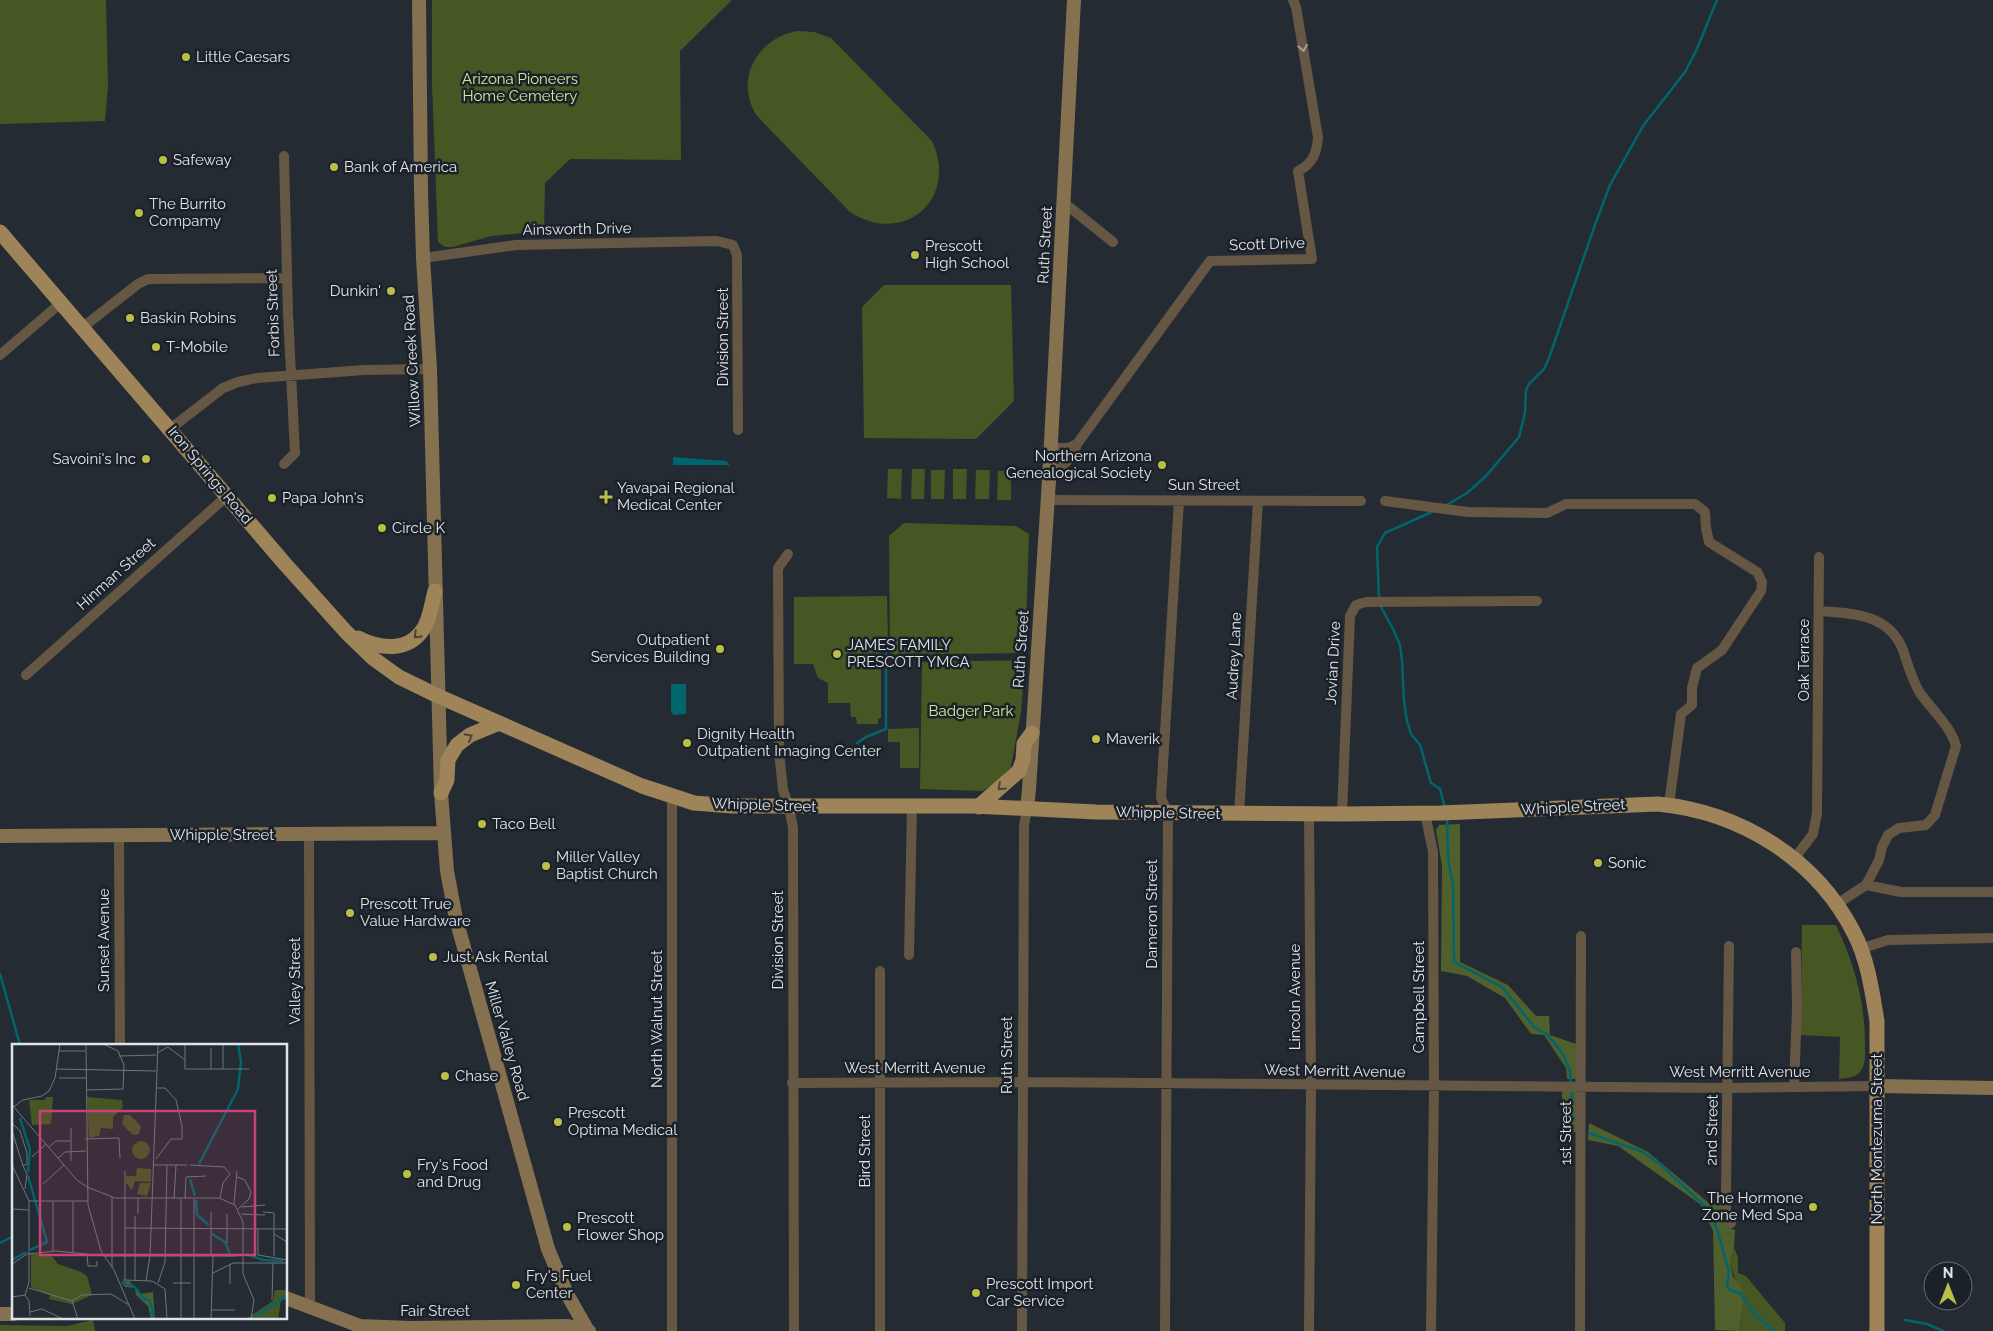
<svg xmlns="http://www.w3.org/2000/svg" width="1993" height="1331" viewBox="0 0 1993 1331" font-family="Raleway,sans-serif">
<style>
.green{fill:#465723}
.forest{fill:#4f602c}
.water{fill:#00666e}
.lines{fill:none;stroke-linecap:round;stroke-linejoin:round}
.stream{stroke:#00666e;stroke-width:2.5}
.street{stroke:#655743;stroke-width:10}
.secondary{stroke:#85704f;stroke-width:14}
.primary{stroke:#9f8359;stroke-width:15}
.oneway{stroke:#a29e96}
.oneway2{stroke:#494339}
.poi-dot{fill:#bac045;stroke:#1b2128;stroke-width:2}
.labels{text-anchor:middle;stroke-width:5;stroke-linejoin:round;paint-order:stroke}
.poi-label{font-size:15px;fill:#e0e4e9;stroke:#1b2128;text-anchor:start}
.park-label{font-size:15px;fill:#cfec9b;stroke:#1b2128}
.street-label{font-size:15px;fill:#e0e4e9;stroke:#1b2128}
.inset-river{fill:none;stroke:#00666e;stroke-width:2.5}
.inset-road{fill:none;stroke:#70757b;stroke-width:1}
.view{fill:#c84177;fill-opacity:0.15;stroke:#c84177;stroke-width:2.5}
.inset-edge{fill:none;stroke:#e0e4e9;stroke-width:2.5}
</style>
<rect width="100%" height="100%" fill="#252b32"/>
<path class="green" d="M 0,0 L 106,0 L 108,86 L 105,121 L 0,124 Z
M 432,0 L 732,0 L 680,51 L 681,160 L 570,159 L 545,183 L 544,231 L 491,236 L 453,247 L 445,247 L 438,242 L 432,83 Z
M 797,31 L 814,32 L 831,38 L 932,141 C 959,199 904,247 850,212 L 757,116 C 734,80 756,39 797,31 Z
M 884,285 L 1011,285 L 1014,401 L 976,439 L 864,438 L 862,307 Z
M 888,469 L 902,469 L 901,499 L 887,498 Z
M 912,469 L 925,469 L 924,499 L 911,499 Z
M 953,469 L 967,469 L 966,499 L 953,499 Z
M 931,470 L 945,470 L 944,499 L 931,499 Z
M 976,470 L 990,470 L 989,499 L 975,499 Z
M 998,471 L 1011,471 L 1011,500 L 997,500 Z
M 904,523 L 1016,526 L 1029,534 L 1025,653 L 890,655 L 889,536 Z
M 887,596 L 888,643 L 881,643 L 881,718 L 878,719 L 878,724 L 857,724 L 856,717 L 851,717 L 850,703 L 828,703 L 828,683 L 818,678 L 813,664 L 794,664 L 794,597 Z
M 1025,660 L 1021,712 L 1011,767 L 995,784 L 982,791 L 920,789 L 922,662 Z
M 919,728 L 919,768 L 900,768 L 900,742 L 888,742 L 888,729 Z
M 1802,925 L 1836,925 C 1855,966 1865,1001 1865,1046 C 1865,1054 1866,1065 1860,1072 C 1855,1078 1846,1078 1839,1079 L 1840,1037 L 1801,1035 Z
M 1734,1248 L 1738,1257 L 1738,1273 L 1746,1276 L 1785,1323 L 1785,1331 L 1739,1331 L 1743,1305 L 1730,1263 Z
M 93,1320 L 95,1331 L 0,1331 L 0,1325 L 67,1326 Z"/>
<path class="forest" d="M 1460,824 L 1460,962 L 1508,985 L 1536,1016 L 1549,1016 L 1550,1035 L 1576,1044 L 1578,1079 L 1567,1079 L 1566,1068 L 1544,1035 L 1531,1034 L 1505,998 L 1467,976 L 1441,971 L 1442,866 L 1436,830 L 1439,825 Z
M 1562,1091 L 1578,1091 L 1578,1132 L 1562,1132 Z
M 1589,1123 L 1648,1152 L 1710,1204 L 1722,1204 C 1724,1214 1724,1227 1735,1230 L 1734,1248 L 1730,1263 L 1733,1277 L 1741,1287 L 1743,1305 L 1739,1331 L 1715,1330 L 1713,1231 L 1700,1204 L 1618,1146 L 1588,1140 Z"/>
<path class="water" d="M 673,457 L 726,461 L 730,465 L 673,465 Z
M 671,684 L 686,684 L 686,714 L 674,715 L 671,712 Z"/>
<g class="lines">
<path class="stream" d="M 1445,506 L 1467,493 L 1486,476 L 1519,437 L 1525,413 L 1526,390 L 1529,384 L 1544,369 L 1549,358 L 1596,222 L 1610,185 L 1643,126 L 1685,72 L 1696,51 L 1717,0
M 1379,599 L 1377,547 L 1385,533 L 1434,511
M 1380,605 L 1394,631 L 1400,645 L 1402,660 L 1404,701 L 1407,721 L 1411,734 L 1420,745 L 1431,783 L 1440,789 L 1445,808
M 857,743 L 866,737 L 886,729 L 886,643
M 1447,818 L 1448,858 L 1453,886 L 1454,962 L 1502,987 L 1535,1028 L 1547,1034 L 1563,1054 L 1570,1071 L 1571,1084
M 0,974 L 20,1045
M 1572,1090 L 1571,1116 L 1577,1121
M 1589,1133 L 1643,1152 L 1661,1165 L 1709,1210 L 1717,1229 L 1729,1272 L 1727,1285 L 1730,1290 L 1740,1293 L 1756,1315 L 1774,1331
M 0,1243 L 14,1236
M 1905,1320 L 1927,1324 L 1943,1331"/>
<path class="street" d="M 284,156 L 288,313 L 295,453 L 284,464
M 1063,202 L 1113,242
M 423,258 L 516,245 L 717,241 L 733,245 L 737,255 L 738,430
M 83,327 L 138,284 L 148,279 L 287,278
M 0,355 L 62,302
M 170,429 L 223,388 L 238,382 L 257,378 L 364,370 L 430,369
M 1077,444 L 1210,261 L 1312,259 L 1298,171 C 1313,164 1317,152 1318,137 L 1296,7 L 1293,0
M 1049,480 L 1073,455 L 1077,444 L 1068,448 L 1050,448
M 1047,500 L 1361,501
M 1385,501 L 1468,512 L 1547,513 L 1566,504 L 1695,504 L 1705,512 L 1706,528 L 1709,542 L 1757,572 L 1762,582 L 1761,591 L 1722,650 L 1697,668 L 1692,688 L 1692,705 L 1681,714 L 1669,805
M 788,554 L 778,568 L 779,752 L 783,790 L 789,807 L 793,828 L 794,1331
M 1819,611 C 1853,613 1889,614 1903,650 C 1908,665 1912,680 1920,693 C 1932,710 1951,727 1956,746 L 1935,815 L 1926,825 L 1899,828 L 1888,835 L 1882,847 L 1879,860 L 1866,885 L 1837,904
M 26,675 L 227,496
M 1425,813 L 1433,852 L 1434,1087 L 1431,1331
M 1239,814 L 1258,501
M 1342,814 L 1350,616 L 1356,605 L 1366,602 L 1537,601
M 309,834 L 310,1308
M 119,835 L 120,1045
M 1794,859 L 1813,834 L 1817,813 L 1819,557
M 1866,885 L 1901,892 L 1993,892
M 1729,946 L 1726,1195 L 1726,1210 L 1731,1223
M 1860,949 L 1888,940 L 1993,938
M 909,955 L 912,807
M 880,971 L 880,1331
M 792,1083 L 1023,1082 L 1728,1088 L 1877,1086
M 1794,1087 L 1797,1008 L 1796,952
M 672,1331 L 672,797
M 1022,1331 L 1024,826 L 1027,809
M 1165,1331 L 1168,813 L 1161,798 L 1179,500
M 1309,1331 L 1311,1085 L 1309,814
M 1580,1331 L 1581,936"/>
<path class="secondary" d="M 419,0 L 421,190 L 423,258 L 430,369 L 441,793 L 447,871 L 456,919 L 548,1249 L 567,1294 L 588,1331
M 1027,809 L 1029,789 L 1049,480 L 1074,0
M 0,836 L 443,833
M 1877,1086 L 1993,1088
M 286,1298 L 360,1326 L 411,1328 L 568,1326 L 589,1331
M 0,1314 L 14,1314"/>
<path class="primary" d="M 0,232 L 285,564 L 347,633 L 374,659 L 399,677 L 438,696 L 642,786 L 694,803 L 732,806 L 974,806 L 1096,812 L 1342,814 L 1441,813 L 1658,804 C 1740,812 1816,858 1854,933 C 1868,960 1872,991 1877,1021 L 1877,1331
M 358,638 C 380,649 408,653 424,628 C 430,618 432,602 435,591
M 441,793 L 447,780 L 448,760 L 457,745 L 470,735 L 499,723
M 978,807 L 1019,771 L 1023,760 L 1024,744 L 1032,733"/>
</g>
<defs><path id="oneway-chevron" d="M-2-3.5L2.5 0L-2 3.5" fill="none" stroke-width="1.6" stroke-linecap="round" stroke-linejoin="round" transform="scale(1.25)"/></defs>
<use class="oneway" href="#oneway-chevron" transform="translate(1303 48) rotate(80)"/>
<g class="oneway2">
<use href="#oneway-chevron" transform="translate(417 635) rotate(136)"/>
<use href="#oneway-chevron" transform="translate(469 737) rotate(-30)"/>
<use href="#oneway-chevron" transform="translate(1001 787) rotate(137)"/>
</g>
<g class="poi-dot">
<circle cx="186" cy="57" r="5"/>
<circle cx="163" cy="160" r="5"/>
<circle cx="334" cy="167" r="5"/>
<circle cx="139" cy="213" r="5"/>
<circle cx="915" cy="255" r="5"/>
<circle cx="391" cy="291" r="5"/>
<circle cx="130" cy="318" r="5"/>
<circle cx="156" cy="347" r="5"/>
<circle cx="146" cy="459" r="5"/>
<circle cx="1162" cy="465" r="5"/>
<path d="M603.5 489.5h5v5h5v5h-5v5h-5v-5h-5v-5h5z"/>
<circle cx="272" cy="498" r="5"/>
<circle cx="382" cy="528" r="5"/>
<circle cx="720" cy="649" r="5"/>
<circle cx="837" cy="654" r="5"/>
<circle cx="1096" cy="739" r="5"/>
<circle cx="687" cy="743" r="5"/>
<circle cx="482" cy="824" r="5"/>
<circle cx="1598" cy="863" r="5"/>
<circle cx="546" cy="866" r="5"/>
<circle cx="350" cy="913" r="5"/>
<circle cx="433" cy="957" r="5"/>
<circle cx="445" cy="1076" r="5"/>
<circle cx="558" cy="1122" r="5"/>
<circle cx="407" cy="1174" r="5"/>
<circle cx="1813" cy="1207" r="5"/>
<circle cx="567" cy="1227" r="5"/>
<circle cx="516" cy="1285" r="5"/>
<circle cx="976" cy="1293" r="5"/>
</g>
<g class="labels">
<g class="poi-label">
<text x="196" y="62">Little Caesars</text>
<text x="173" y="165">Safeway</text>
<text x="344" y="172">Bank of America</text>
<text x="149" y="209">The Burrito<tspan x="149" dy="17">Compamy</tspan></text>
<text x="925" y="251">Prescott<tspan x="925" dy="17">High School</tspan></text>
<text x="381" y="296" text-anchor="end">Dunkin'</text>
<text x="140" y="323">Baskin Robins</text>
<text x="166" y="352">T-Mobile</text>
<text x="1152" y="461" text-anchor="end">Northern Arizona<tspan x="1152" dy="17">Genealogical Society</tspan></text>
<text x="136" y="464" text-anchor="end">Savoini's Inc</text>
<text x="617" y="493">Yavapai Regional<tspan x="617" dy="17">Medical Center</tspan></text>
<text x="282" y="503">Papa John's</text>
<text x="392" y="533">Circle K</text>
<text x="710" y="645" text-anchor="end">Outpatient<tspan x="710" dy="17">Services Building</tspan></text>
<text x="847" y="650">JAMES FAMILY<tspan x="847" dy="17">PRESCOTT YMCA</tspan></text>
<text x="697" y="739">Dignity Health<tspan x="697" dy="17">Outpatient Imaging Center</tspan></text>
<text x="1106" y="744">Maverik</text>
<text x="492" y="829">Taco Bell</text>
<text x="556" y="862">Miller Valley<tspan x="556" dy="17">Baptist Church</tspan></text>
<text x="1608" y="868">Sonic</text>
<text x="360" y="909">Prescott True<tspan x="360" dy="17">Value Hardware</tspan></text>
<text x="443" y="962">Just Ask Rental</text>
<text x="455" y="1081">Chase</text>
<text x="568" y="1118">Prescott<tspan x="568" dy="17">Optima Medical</tspan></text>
<text x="417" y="1170">Fry's Food<tspan x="417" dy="17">and Drug</tspan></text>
<text x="1803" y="1203" text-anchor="end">The Hormone<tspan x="1803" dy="17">Zone Med Spa</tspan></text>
<text x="577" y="1223">Prescott<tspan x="577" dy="17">Flower Shop</tspan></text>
<text x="526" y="1281">Fry's Fuel<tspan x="526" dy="17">Center</tspan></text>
<text x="986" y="1289">Prescott Import<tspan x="986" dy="17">Car Service</tspan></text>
</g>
<g class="park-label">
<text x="520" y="84">Arizona Pioneers<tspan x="520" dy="17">Home Cemetery</tspan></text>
<text x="971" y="716">Badger Park</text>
</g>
<g class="street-label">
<text transform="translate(577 229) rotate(-1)" y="5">Ainsworth Drive</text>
<text transform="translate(1267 244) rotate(-2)" y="5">Scott Drive</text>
<text transform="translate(1045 245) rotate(-87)" y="5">Ruth Street</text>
<text transform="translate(273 313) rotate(-92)" y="5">Forbis Street</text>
<text transform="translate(723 337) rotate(-90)" y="5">Division Street</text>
<text transform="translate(412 361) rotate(-93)" y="5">Willow Creek Road</text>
<text transform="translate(210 475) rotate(50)" y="5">Iron Springs Road</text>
<text x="1204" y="490">Sun Street</text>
<text transform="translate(116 574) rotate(-42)" y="5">Hinman Street</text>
<text transform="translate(1021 649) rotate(-86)" y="5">Ruth Street</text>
<text transform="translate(1234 656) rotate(-87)" y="5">Audrey Lane</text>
<text transform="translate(1804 660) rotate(-90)" y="5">Oak Terrace</text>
<text transform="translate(1333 663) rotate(-87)" y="5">Jovian Drive</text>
<text transform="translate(764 805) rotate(2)" y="5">Whipple Street</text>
<text transform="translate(1573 807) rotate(-3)" y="5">Whipple Street</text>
<text transform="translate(1168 813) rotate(1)" y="5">Whipple Street</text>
<text x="222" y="840">Whipple Street</text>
<text transform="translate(1152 914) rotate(-90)" y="5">Dameron Street</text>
<text transform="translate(104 940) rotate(-90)" y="5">Sunset Avenue</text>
<text transform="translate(778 940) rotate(-90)" y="5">Division Street</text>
<text transform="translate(295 981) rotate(-90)" y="5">Valley Street</text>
<text transform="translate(1295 997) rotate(-90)" y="5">Lincoln Avenue</text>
<text transform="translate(1419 997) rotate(-90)" y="5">Campbell Street</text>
<text transform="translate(657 1019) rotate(-90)" y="5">North Walnut Street</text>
<text transform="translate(507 1041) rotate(74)" y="5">Miller Valley Road</text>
<text transform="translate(1007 1055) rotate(-90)" y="5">Ruth Street</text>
<text x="915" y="1073">West Merritt Avenue</text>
<text transform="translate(1335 1071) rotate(1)" y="5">West Merritt Avenue</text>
<text x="1740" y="1077">West Merritt Avenue</text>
<text transform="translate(1712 1130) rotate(-89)" y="5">2nd Street</text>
<text transform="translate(1566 1133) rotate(-90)" y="5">1st Street</text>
<text transform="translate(1877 1139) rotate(-90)" y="5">North Montezuma Street</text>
<text transform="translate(865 1151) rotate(-90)" y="5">Bird Street</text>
<text x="435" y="1316">Fair Street</text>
</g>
</g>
<g transform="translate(12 1044)">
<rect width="275" height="275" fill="#252b32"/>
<path d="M 34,53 L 41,53 L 39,80 L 20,81 L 17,56 L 33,56 ZM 75,53 L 110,56 L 111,63 L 101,73 L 101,85 L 89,84 L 87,92 L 77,94 ZM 112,71 L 118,71 L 129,82 L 127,90 L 121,91 L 110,80 ZM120 106a9 9 0 1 1 18 0a9 9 0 1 1-18 0ZM 125,124 L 139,125 L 139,138 L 123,137 L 120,146 L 114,139 L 114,132 L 124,132 ZM 128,139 L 139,139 L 135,152 L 125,150 ZM 19,210 L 38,210 L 46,220 L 69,228 L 75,232 L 80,251 L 60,260 L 37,255 L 38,251 L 19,243 ZM 263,246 L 275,246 L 275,255 L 269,256 L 266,275 L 234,275 L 261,257 Z" fill="#465723"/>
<path d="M 117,237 L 129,250 L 141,248 L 143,275 L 139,275 L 136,262 L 124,251 L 123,244 L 113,243 L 109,238 Z" fill="#4f602c"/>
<path class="inset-river" d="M 8,74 L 18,106 L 16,128M 187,120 L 226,45 L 229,18 L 226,0M 16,132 L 35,198 L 18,206M 178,135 L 183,152M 184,156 L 185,171 L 197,181M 200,190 L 213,198 L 218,210M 234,210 L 251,216 L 271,217M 0,216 L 14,208M 110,239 L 123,243 L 131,254 L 138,257 L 142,275M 242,273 L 275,252"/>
<path class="inset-road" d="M 74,0 L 76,161 L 89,207 L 102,226 L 123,275M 91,0 L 106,7M 173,0 L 173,25 L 237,25M 199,4 L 199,25M 46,7 L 73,7M 145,9 L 156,3 L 173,16M 107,12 L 144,11M 44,25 L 144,27M 211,25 L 211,0M 47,34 L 74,34M 74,46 L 111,45 L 112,21 L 106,7M 0,61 L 65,136 L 75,143 L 103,154 L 207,154 L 223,161 L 231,178 L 231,230 L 242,256 L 239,275M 0,64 L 11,56 L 30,52 L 37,47 L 43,34 L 48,0M 0,79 L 8,87 L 15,109 L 15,120 L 11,122 L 15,130 L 13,145M 59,84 L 59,117M 0,87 L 11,122M 73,95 L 107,94 L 108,114M 37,103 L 44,97 L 59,97M 20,113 L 34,100M 46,114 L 53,108 L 74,107M 144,115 L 159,95 L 170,95 L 170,82 L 164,56 L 153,44 L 145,44M 0,121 L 17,157 L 17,238 L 13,251 L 0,253M 141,121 L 175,121M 178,121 L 212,123 L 218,130 L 211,139 L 208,154M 113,127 L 113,236M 225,133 L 233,136 L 239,148 L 237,155 L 226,165M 31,140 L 52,121M 162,155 L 164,121M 173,155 L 174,133 L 194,132M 182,155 L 182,275M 17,157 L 76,157M 61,157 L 61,209M 41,158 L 41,208M 222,160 L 225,127M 230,163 L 253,161M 0,165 L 17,166M 251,168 L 262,169 L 262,212M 126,170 L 126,154M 215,170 L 215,199M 229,170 L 253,171M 113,184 L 275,185M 246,185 L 246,211 L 275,216M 262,190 L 275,198M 75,211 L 76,222 L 85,222 L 85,217M 199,212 L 199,168M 0,220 L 15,210 L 44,207 L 94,212 L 225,212M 218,220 L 218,240M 100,223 L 100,153M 201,229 L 221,219 L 275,219M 111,236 L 140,237 L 153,245 L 155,275M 123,236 L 123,172M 134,237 L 138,212 L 146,0M 146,239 L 153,218 L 155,121M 161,239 L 179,239M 17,244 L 60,257M 13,251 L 17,257 L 18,272M 260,256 L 261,219M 199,266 L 223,266M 18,268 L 30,265 L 51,275M 66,275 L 60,257 L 70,251 L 99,250 L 117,261M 169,275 L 169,155M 199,275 L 201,212"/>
<path class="view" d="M 28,67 L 243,67 L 243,211 L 28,211 Z"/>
<rect width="275" height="275" class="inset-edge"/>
</g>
<g transform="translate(1948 1286)"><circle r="24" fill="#1b2128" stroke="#6a6f75"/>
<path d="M0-4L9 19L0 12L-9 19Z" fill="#bac045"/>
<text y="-8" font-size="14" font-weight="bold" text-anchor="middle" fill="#e0e4e9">N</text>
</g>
</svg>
